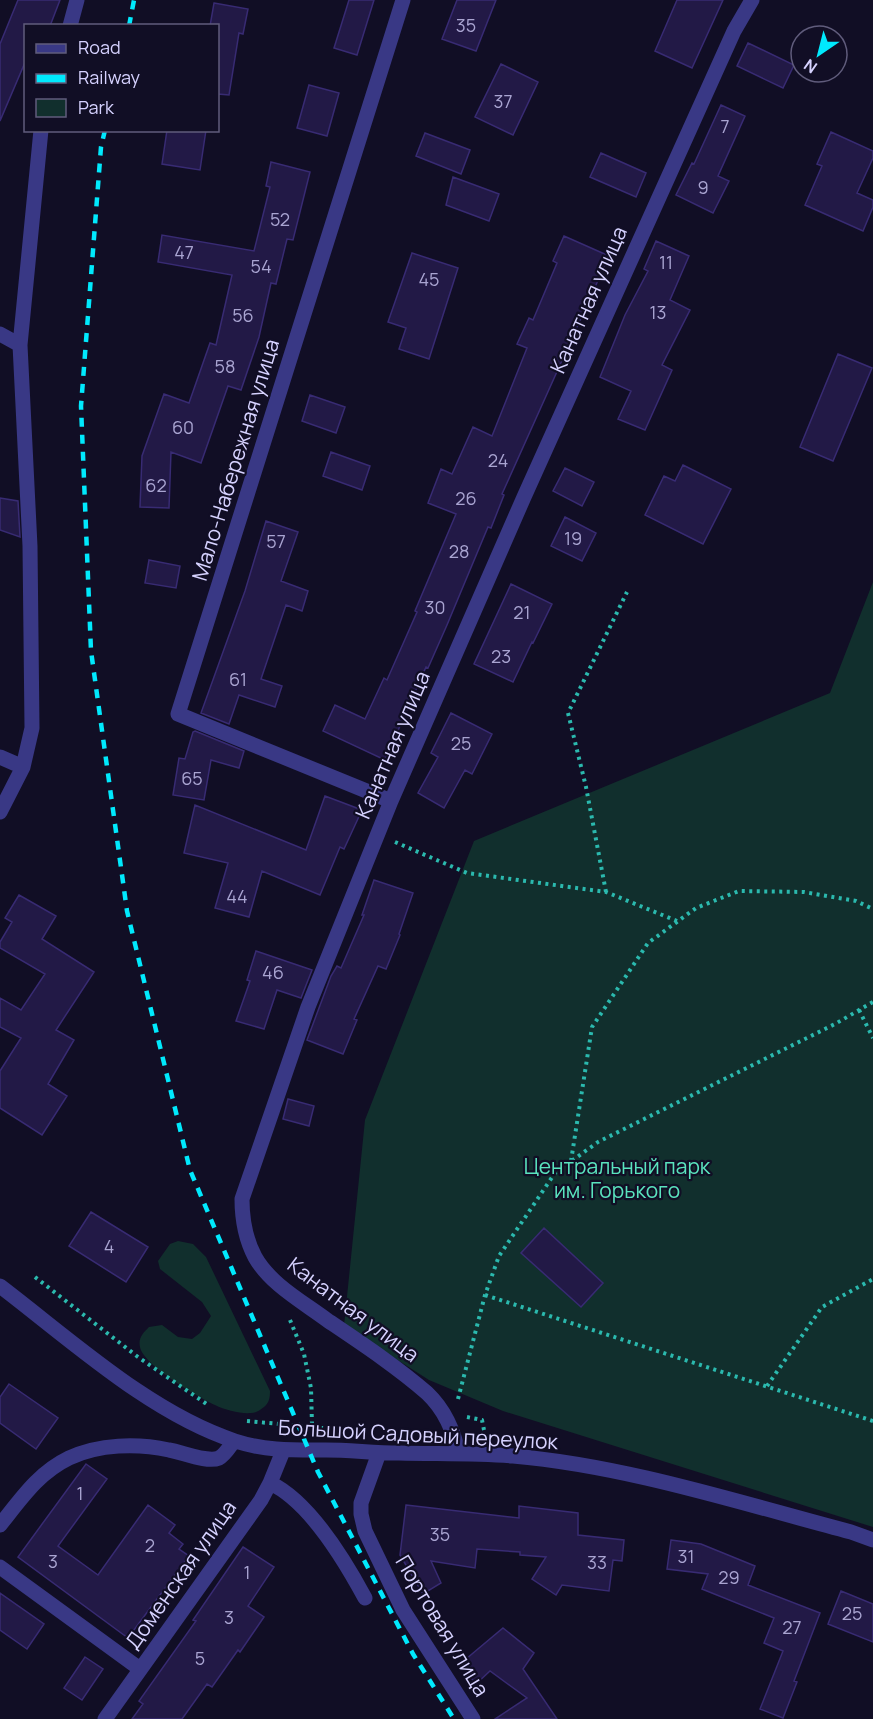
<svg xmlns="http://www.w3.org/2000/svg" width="873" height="1719" viewBox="0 0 873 1719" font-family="Manrope,sans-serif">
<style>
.green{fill:#112f2d}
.building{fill:#221946;stroke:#382b73;stroke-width:1.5}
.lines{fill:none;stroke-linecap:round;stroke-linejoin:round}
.path{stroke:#2bb9ae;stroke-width:4;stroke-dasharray:3 4.5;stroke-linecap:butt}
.minor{stroke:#393885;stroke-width:15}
.rail{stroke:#00e9fd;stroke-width:4.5;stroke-dasharray:9 8;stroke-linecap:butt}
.labels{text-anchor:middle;stroke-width:4.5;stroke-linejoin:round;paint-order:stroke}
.number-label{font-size:18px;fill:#a9a4d1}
.street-label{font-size:21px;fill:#d6d2ff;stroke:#110e25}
.park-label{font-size:21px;fill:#5ae3be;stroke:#110e25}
</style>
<rect width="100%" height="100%" fill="#110e25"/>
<path class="green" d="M 873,582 L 873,1527 L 503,1411 L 429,1380 L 344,1326 L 365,1120 L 474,841 L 830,693 Z
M 178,1241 L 193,1244 L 206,1257 L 270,1391 C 270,1398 269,1403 264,1407 C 260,1410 256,1413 251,1413 C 241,1414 225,1410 215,1405 C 198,1397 143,1365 140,1347 C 138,1338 143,1333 149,1327 L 162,1325 L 178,1337 L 192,1339 L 200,1333 L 211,1316 L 202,1302 L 160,1269 L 158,1261 L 170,1244 Z"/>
<path class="building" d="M 18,0 L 60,0 L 50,26 L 26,26 L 26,60 L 0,121 L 0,44 Z
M 349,0 L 374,0 L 357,55 L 334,48 Z
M 457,0 L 496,0 L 476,51 L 442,39 Z
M 677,0 L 723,0 L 692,68 L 655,51 Z
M 214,3 L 248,9 L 243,34 L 239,33 L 229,95 L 218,94 L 218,26 L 210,26 Z
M 748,43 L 794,65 L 783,88 L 737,66 Z
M 501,64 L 538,82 L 513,135 L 475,117 Z
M 309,85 L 339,93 L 327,136 L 297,128 Z
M 721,105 L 745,116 L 718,176 L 729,181 L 713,213 L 676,195 L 692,163 L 694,164 Z
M 167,130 L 206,130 L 200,170 L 162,164 Z
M 831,132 L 873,151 L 873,158 L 857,193 L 873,200 L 873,207 L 863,231 L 805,205 L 822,166 L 817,164 Z
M 425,133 L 470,150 L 461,174 L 416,156 Z
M 601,153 L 646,173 L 636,197 L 590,177 Z
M 271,162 L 310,172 L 293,240 L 287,239 L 276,284 L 271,283 L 259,337 L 241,390 L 228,386 L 201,463 L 171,452 L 169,508 L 140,507 L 142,456 L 164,394 L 189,403 L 210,343 L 216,345 L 232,275 L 158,262 L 162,235 L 254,251 L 270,187 L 266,186 Z
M 453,177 L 499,194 L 489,221 L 446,205 Z
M 564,236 L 609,256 L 502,494 L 504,495 L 491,528 L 488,527 L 447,625 L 428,668 L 426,667 L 385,760 L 323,731 L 335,705 L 365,719 L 384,678 L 387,680 L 417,612 L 415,611 L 456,514 L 428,503 L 441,469 L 452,474 L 473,427 L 492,436 L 527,348 L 517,344 L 529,318 L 533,320 L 557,263 L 553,261 Z
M 656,241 L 689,256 L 670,300 L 690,310 L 662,365 L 672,370 L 645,430 L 618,419 L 631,391 L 600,377 L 625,315 L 648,271 L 644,269 Z
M 412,253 L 458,268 L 429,359 L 399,349 L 406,328 L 388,322 Z
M 838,354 L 872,368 L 833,461 L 800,447 Z
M 310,395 L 345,407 L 336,433 L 302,421 Z
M 331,452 L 370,466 L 362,490 L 323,476 Z
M 683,465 L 731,489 L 703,544 L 645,515 L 664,476 L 675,481 Z
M 565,468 L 594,482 L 582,506 L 553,491 Z
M 0,498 L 18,501 L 20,537 L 0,530 Z
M 565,517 L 596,533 L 582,561 L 551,546 Z
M 266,521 L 298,532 L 281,581 L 308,591 L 302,611 L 286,605 L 261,679 L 282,686 L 275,707 L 239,695 L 229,724 L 201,713 L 245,591 Z
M 149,560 L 180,566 L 176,588 L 145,583 Z
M 511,584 L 552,604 L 533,643 L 532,642 L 513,682 L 474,664 Z
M 451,713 L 492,734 L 472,774 L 465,770 L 444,808 L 418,793 L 438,757 L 431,753 Z
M 195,731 L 244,751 L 239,768 L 211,760 L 204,800 L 173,795 L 179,758 L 185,759 L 193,732 Z
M 325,796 L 362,810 L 344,849 L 340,847 L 320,895 L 262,871 L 249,917 L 215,908 L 228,863 L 184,853 L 195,805 L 306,850 Z
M 374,880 L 413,893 L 399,934 L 400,935 L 386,969 L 378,966 L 354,1019 L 357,1020 L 343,1054 L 307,1040 L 331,976 L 337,966 L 341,968 L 364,915 L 362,915 Z
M 19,895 L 56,916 L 42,939 L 94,972 L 56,1030 L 74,1040 L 48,1084 L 67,1096 L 42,1135 L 0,1108 L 0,1071 L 21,1038 L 0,1027 L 0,998 L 21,1010 L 45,974 L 0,948 L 0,942 L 12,922 L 5,918 Z
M 256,951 L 312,970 L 301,998 L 277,990 L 264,1029 L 236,1021 L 250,981 L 247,980 Z
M 288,1099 L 314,1106 L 309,1126 L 283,1119 Z
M 91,1212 L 148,1247 L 126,1282 L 69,1246 Z
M 544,1228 L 603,1283 L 581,1307 L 521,1253 Z
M 9,1384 L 58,1418 L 36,1449 L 0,1423 L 0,1397 Z
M 86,1464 L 107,1479 L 58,1546 L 98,1575 L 148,1505 L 175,1525 L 169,1533 L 183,1544 L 179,1549 L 189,1556 L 128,1638 L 18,1557 Z
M 406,1505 L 519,1518 L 519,1506 L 578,1513 L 578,1535 L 624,1540 L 622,1561 L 613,1560 L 609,1591 L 562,1585 L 556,1595 L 532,1579 L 546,1557 L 520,1555 L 520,1552 L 477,1549 L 475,1568 L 431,1561 L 441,1583 L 423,1594 L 400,1555 Z
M 671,1540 L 701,1544 L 755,1566 L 748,1585 L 820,1613 L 794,1681 L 797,1682 L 783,1718 L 760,1709 L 783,1651 L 764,1643 L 774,1618 L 702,1589 L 708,1574 L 667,1569 Z
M 243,1547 L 274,1567 L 248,1606 L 264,1617 L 240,1652 L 238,1650 L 212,1687 L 207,1684 L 182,1719 L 132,1719 L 143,1704 L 139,1701 L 196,1621 L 193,1620 Z
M 841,1591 L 873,1604 L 873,1642 L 828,1624 Z
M 0,1593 L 44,1624 L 27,1649 L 0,1630 Z
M 503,1628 L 534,1653 L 523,1669 L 557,1719 L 495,1719 L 527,1698 L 490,1671 L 476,1684 L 460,1664 Z
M 85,1657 L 103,1669 L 82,1700 L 64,1688 Z"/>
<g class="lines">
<path class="path" d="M 395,842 L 467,873 L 606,892 L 677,921
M 606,892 L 586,787 L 568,713 L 627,592
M 859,1010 L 873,1038
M 571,1161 L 592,1027 L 648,943 L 696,908 L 739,891 L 804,892 L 856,901 L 873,909
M 35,1277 L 138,1357 L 208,1405
M 485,1295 L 873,1421
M 290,1320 L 304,1354 L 311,1388 L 312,1425
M 767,1386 L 822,1307 L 873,1279
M 458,1399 L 485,1295 L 499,1256 L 555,1173 L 598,1142 L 835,1024 L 873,1002
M 467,1417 L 482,1420 L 485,1435
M 247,1421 L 323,1428"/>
<path class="minor" d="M 70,26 L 77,0
M 0,334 L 20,345
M 0,757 L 23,767
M 391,801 L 178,714 L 403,0
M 0,812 L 23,767 L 32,728 L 30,546 L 20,345 L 41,130
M 0,1286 C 71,1340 150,1413 235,1441 C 266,1451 294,1450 326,1450 C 350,1450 374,1453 399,1453 C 437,1454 475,1453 513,1456 C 627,1466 740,1503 851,1532 L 873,1540
M 379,1453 L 361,1503 L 361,1514 L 365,1531 L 403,1610 L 473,1719
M 459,1454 C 453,1430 445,1410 427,1393 C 396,1366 361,1343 327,1320 C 303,1302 270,1284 255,1257 C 246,1240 242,1219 242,1199 L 308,1007 L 391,801 L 524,497 L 734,31 L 752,0
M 270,1483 C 309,1501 345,1561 365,1598
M 0,1525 C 21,1499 38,1473 69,1458 C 99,1444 137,1443 169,1450 C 182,1452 207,1463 219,1458 C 225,1455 230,1446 234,1441
M 0,1567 L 140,1669
M 105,1719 L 261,1500 L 270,1483 L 283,1451"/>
<path class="rail" d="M 129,26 L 134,0
M 105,130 L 101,147 L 81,406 L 91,651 L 127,911 L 190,1170 L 318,1472 L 413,1654 L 454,1719"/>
</g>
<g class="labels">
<g class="number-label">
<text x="466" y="32">35</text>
<text x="503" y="108">37</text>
<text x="725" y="133">7</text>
<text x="703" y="194">9</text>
<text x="280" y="226">52</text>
<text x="184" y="259">47</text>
<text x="666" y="269">11</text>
<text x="261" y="273">54</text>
<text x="429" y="286">45</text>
<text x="658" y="319">13</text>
<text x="243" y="322">56</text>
<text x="225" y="373">58</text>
<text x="183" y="434">60</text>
<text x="498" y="467">24</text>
<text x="156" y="492">62</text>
<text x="466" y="505">26</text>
<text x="573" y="545">19</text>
<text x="276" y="548">57</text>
<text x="459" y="558">28</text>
<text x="435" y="614">30</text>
<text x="522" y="619">21</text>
<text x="501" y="663">23</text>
<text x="238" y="686">61</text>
<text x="461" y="750">25</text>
<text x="192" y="785">65</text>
<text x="237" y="903">44</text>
<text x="273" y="979">46</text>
<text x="109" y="1253">4</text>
<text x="80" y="1500">1</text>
<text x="440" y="1541">35</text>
<text x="150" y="1552">2</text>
<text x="686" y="1563">31</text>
<text x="53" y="1568">3</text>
<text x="597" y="1569">33</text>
<text x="247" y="1579">1</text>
<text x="729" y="1584">29</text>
<text x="852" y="1620">25</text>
<text x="229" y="1624">3</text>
<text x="792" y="1634">27</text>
<text x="200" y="1665">5</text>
</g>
<g class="street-label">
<text transform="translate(589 300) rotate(-66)" y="7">Канатная улица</text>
<text transform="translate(236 460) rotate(-73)" y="7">Мало-Набережная улица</text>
<text transform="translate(393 745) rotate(-67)" y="7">Канатная улица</text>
<text transform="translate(353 1310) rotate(37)" y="7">Канатная улица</text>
<text transform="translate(418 1435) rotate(3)" y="7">Большой Садовый переулок</text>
<text transform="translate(181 1575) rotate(-55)" y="7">Доменская улица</text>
<text transform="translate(442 1626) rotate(59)" y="7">Портовая улица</text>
</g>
<g class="park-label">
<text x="617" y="1174">Центральный парк<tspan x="617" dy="24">им. Горького</tspan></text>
</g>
</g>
<rect x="24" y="24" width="195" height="108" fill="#110e25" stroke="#605c7c" stroke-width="1.5"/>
<rect x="36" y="44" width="30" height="9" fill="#393885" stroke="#605c7c" stroke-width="1.5"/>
<text x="78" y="54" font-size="18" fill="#d6d2ff">Road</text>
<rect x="36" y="74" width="30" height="9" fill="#00e9fd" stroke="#605c7c" stroke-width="1.5"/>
<text x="78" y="84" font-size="18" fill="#d6d2ff">Railway</text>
<rect x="36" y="99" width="30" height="18" fill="#112f2d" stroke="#605c7c" stroke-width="1.5"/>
<text x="78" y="114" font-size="18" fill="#d6d2ff">Park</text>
<g transform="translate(819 54) rotate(215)"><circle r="28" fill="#110e25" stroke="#605c7c" stroke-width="1.5"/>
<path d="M0-4.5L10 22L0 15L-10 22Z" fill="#00e9fd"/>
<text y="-9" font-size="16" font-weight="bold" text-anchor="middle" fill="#d6d2ff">N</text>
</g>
</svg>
